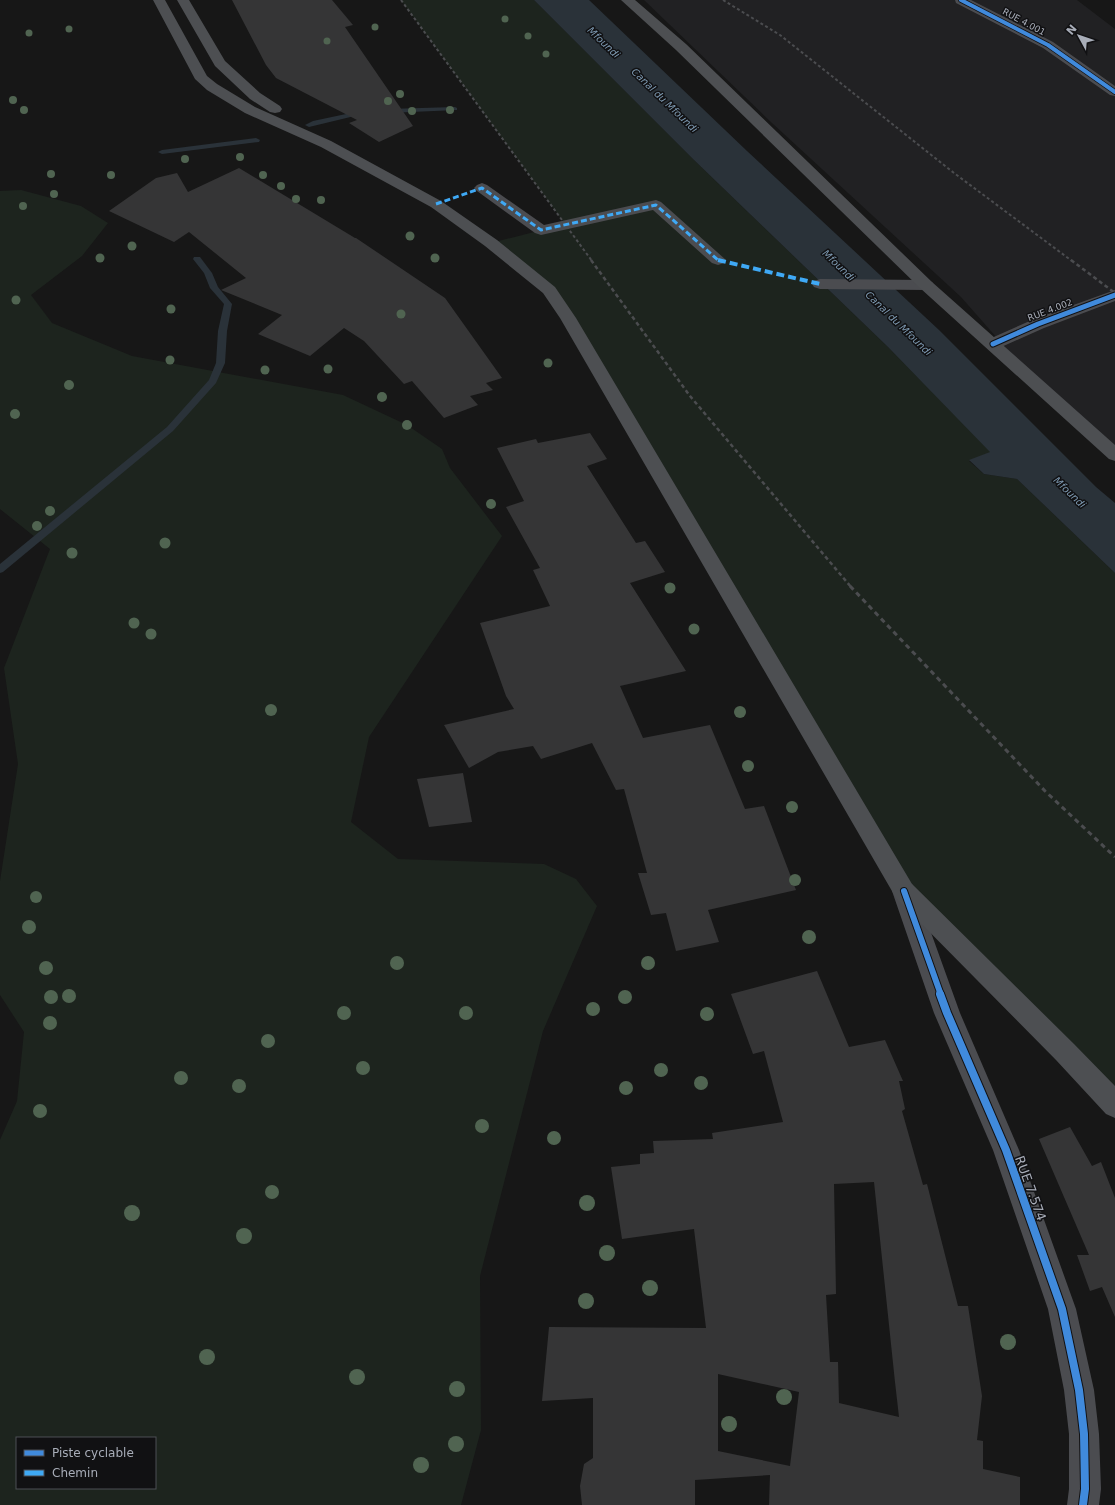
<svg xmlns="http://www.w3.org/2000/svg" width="1115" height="1505" viewBox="0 0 1115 1505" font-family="'DejaVu Sans',sans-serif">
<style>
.built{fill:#212123}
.green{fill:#1d241e;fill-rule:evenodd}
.water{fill:#2a3239}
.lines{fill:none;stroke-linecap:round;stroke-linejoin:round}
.stream{fill:#2a3239;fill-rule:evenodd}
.building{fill:#353536;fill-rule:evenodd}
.minor{fill:#4b4c50;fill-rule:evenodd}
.major{fill:#4d4f52;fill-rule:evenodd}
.rail-far2{stroke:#4b4c4f;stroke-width:2;stroke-dasharray:3 2.5;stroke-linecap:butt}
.rail-far1{stroke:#4b4c4f;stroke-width:2.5;stroke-dasharray:4 3;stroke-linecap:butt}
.rail{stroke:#4b4c4f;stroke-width:3;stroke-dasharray:5 4;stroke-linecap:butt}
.quiet-far1{stroke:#3fa9f5;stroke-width:3;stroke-dasharray:6 3;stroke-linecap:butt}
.quiet{stroke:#3fa9f5;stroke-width:4;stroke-dasharray:8 4;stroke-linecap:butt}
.cycleway-far3-casing{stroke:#111113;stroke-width:5.5}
.cycleway-far2-casing{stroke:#111113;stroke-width:7}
.cycleway-far1-casing{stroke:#111113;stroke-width:8}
.cycleway-casing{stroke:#111113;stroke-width:10}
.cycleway-far3{stroke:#408adc;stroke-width:4}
.cycleway-far2{stroke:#408adc;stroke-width:5}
.cycleway-far1{stroke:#408adc;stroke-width:6}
.cycleway{stroke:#408adc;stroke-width:8}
.tree{fill:#506451}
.labels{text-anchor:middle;stroke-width:3;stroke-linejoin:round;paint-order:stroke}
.far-street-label{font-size:9px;fill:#a8adb8;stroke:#111113}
.far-water-label{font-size:10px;font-style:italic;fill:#7f9bb3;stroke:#111113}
.near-street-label{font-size:13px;fill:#a8adb8;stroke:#111113}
</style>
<rect width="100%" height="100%" fill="#171717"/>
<path class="built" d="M 644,0 L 1077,0 L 1115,29 L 1115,453 L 1087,428 L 1005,347 L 961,297 L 772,123 Z"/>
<path class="green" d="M 401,0 L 534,0 L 694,160 L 888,347 L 991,452 L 969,461 L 984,474 L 1017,479 L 1115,573 L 1115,1105 L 904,891 L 549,290 L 491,243 L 565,224 Z
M 21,190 L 81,206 L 108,223 L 82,256 L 31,295 L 52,323 L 132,356 L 343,395 L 407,425 L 442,449 L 450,468 L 502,536 L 369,737 L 351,822 L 398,859 L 544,864 L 576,879 L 597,906 L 543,1031 L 480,1276 L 481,1430 L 461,1505 L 0,1505 L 0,1140 L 17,1101 L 24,1032 L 0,995 L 0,881 L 18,764 L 4,668 L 50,549 L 0,509 L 0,191 ZM 17,1438 L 155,1438 L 155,1488 L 17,1488 Z"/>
<path class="water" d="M 534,0 L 589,0 L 747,151 L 939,330 L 1096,487 L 1115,503 L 1115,573 L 1017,479 L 984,474 L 969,460 L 990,452 L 888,347 L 694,160 Z"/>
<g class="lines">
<path class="stream" d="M 455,107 L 457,108 L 457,110 L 388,113 L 384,111 L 388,109 Z
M 365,110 L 369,112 L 367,113 L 309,127 L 305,125 L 313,121 Z
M 256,138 L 260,140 L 259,142 L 162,154 L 158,152 L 162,150 Z
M 194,257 L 200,257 L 212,273 L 218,287 L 232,304 L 227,331 L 225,363 L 216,383 L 173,431 L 3,572 L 0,573 L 0,564 L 167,427 L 209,380 L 216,363 L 218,331 L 224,304 L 210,288 L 204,273 L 193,259 Z"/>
</g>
<path class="building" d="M 232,0 L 332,0 L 353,25 L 345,27 L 413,126 L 379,142 L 349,123 L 357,120 L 276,78 L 266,65 Z
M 239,168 L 355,238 L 356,238 L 445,298 L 502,378 L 486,383 L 493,390 L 470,396 L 478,405 L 444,418 L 412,381 L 404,384 L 364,341 L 344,328 L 310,356 L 258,334 L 282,315 L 221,290 L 246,278 L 189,232 L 174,242 L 109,211 L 156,178 L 177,173 L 188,192 Z
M 590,433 L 607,459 L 587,466 L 636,543 L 645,541 L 665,572 L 630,583 L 686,671 L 620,686 L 643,738 L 710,725 L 745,809 L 764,806 L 796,890 L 708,910 L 719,942 L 676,951 L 666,913 L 651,915 L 638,873 L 647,873 L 624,789 L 616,790 L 592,743 L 541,759 L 533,746 L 498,752 L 469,768 L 444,725 L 514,709 L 506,696 L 480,623 L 550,606 L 533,570 L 540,568 L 506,507 L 524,501 L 497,448 L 536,439 L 538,443 Z
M 463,773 L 472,822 L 429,827 L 417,779 Z
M 817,971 L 849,1047 L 885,1040 L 903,1081 L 899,1081 L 905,1109 L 902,1111 L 923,1185 L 927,1184 L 958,1306 L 968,1306 L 982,1396 L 977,1440 L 983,1441 L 983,1469 L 1020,1477 L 1020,1505 L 769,1505 L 770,1475 L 695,1480 L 695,1505 L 582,1505 L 580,1486 L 584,1464 L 593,1458 L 593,1398 L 542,1401 L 549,1327 L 706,1328 L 694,1229 L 622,1239 L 611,1167 L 640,1164 L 640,1154 L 654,1153 L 653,1141 L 713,1139 L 712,1133 L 783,1122 L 764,1051 L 753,1054 L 731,994 ZM 874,1182 L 895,1382 L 899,1417 L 839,1403 L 838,1362 L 830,1362 L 826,1295 L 836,1294 L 834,1184 ZM 718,1374 L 799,1392 L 790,1466 L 718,1451 Z
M 1070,1127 L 1092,1166 L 1101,1162 L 1115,1198 L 1115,1317 L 1102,1287 L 1090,1291 L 1077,1255 L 1089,1255 L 1039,1139 Z"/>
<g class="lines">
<path class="minor" d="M 955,0 L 971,0 L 1053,42 L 1115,86 L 1115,96 L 1110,95 L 1043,48 L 956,3 Z
M 482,183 L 487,185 L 544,225 L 656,200 L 661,202 L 726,260 L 724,263 L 718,265 L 712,263 L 653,210 L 541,235 L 535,233 L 477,191 L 474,188 L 477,185 Z
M 820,279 L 926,280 L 932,282 L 934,285 L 932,288 L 926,290 L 820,289 L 814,287 L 812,284 L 814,281 Z
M 1115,290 L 1115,301 L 1044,328 L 999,348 L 993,349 L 987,348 L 985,344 L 987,340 L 1032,320 Z
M 904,881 L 912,884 L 916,891 L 960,1013 L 1019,1150 L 1076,1309 L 1094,1390 L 1099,1434 L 1101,1489 L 1099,1505 L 1067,1505 L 1069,1489 L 1069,1434 L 1064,1390 L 1048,1309 L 993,1150 L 934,1013 L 892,891 L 896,884 Z"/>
<path class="major" d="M 153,0 L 165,0 L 207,76 L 217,84 L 255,107 L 331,141 L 441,201 L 497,240 L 555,287 L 576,318 L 912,884 L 1074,1044 L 1115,1086 L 1115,1118 L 1106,1114 L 1056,1060 L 896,898 L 560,318 L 543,293 L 485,246 L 431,207 L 321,147 L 245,113 L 207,90 L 195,79 Z
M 177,0 L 189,0 L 225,61 L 260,93 L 280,106 L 282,109 L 280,112 L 275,113 L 270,112 L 250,99 L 215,66 Z
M 621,0 L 635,0 L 686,44 L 932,282 L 1115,445 L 1115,461 L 1109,459 L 920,288 L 676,50 Z"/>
<path class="rail-far2" d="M 401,0 L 592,261
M 723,0 L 780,35 L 954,173 L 1072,261"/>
<path class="rail-far1" d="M 591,260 L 690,396 L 851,587
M 1071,260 L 1115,293"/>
<path class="rail" d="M 850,586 L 1045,791 L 1115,857"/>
<path class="quiet-far1" d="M 436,204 L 482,188 L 541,230 L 656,205 L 718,260 L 722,261"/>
<path class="quiet" d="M 718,260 L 820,284"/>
<defs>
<path id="cycleway-far3" d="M 961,0 L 1048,45 L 1115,92"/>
<path id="cycleway-far2" d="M 993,344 L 1038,324 L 1115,295"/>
<path id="cycleway-far1" d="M 904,891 L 941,995"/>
<path id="cycleway" d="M 940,994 L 947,1013 L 1006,1150 L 1062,1309 L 1079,1390 L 1084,1434 L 1085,1489 L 1083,1505"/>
</defs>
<use href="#cycleway-far3" class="cycleway-far3-casing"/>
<use href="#cycleway-far2" class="cycleway-far2-casing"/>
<use href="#cycleway-far1" class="cycleway-far1-casing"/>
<use href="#cycleway" class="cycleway-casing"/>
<use href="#cycleway-far3" class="cycleway-far3"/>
<use href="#cycleway-far2" class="cycleway-far2"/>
<use href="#cycleway-far1" class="cycleway-far1"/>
<use href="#cycleway" class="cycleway"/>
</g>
<g class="tree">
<circle cx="505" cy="19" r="3.5"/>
<circle cx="375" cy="27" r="3.5"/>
<circle cx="69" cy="29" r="3.5"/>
<circle cx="29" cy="33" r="3.5"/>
<circle cx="528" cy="36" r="3.5"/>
<circle cx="327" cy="41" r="3.5"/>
<circle cx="546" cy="54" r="3.5"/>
<circle cx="400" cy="94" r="4"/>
<circle cx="13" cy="100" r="4"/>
<circle cx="388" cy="101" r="4"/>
<circle cx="24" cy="110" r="4"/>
<circle cx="450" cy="110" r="4"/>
<circle cx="412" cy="111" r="4"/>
<circle cx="240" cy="157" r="4"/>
<circle cx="185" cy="159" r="4"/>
<circle cx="51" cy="174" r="4"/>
<circle cx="111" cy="175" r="4"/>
<circle cx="263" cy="175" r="4"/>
<circle cx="281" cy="186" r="4"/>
<circle cx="54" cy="194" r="4"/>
<circle cx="296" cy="199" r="4"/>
<circle cx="321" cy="200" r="4"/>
<circle cx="23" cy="206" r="4"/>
<circle cx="410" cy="236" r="4.5"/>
<circle cx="132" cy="246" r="4.5"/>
<circle cx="100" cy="258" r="4.5"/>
<circle cx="435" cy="258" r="4.5"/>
<circle cx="16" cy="300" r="4.5"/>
<circle cx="171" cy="309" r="4.5"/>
<circle cx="401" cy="314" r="4.5"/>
<circle cx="170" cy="360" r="4.5"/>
<circle cx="548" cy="363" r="4.5"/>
<circle cx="328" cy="369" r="4.5"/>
<circle cx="265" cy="370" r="4.5"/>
<circle cx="69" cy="385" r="5"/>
<circle cx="382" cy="397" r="5"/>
<circle cx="15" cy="414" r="5"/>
<circle cx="407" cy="425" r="5"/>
<circle cx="491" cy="504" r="5"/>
<circle cx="50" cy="511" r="5"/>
<circle cx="37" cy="526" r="5"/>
<circle cx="165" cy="543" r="5.5"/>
<circle cx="72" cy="553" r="5.5"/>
<circle cx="670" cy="588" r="5.5"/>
<circle cx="134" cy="623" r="5.5"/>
<circle cx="694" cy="629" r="5.5"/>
<circle cx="151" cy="634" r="5.5"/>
<circle cx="271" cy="710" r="6"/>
<circle cx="740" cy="712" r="6"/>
<circle cx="748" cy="766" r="6"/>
<circle cx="792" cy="807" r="6"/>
<circle cx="795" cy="880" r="6"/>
<circle cx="36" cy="897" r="6"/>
<circle cx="29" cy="927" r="7"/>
<circle cx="809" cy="937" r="7"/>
<circle cx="397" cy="963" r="7"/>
<circle cx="648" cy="963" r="7"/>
<circle cx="46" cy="968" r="7"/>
<circle cx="69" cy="996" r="7"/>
<circle cx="51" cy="997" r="7"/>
<circle cx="625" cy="997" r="7"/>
<circle cx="593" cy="1009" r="7"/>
<circle cx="344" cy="1013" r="7"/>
<circle cx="466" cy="1013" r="7"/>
<circle cx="707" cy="1014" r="7"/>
<circle cx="50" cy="1023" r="7"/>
<circle cx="268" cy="1041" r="7"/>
<circle cx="363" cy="1068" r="7"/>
<circle cx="661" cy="1070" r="7"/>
<circle cx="181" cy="1078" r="7"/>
<circle cx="701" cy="1083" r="7"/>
<circle cx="239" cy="1086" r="7"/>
<circle cx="626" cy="1088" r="7"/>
<circle cx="40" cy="1111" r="7"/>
<circle cx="482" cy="1126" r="7"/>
<circle cx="554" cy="1138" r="7"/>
<circle cx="272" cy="1192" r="7"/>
<circle cx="587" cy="1203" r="8"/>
<circle cx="132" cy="1213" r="8"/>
<circle cx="244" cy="1236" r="8"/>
<circle cx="607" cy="1253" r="8"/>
<circle cx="650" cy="1288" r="8"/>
<circle cx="586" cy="1301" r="8"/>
<circle cx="1008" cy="1342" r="8"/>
<circle cx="207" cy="1357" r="8"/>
<circle cx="357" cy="1377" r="8"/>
<circle cx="457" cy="1389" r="8"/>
<circle cx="784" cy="1397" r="8"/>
<circle cx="729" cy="1424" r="8"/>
<circle cx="456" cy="1444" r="8"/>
<circle cx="421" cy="1465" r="8"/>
</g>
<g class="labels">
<g class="far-street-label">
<text transform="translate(1024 22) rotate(28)" y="3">RUE 4.001</text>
<text transform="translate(1050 310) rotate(-21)" y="3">RUE 4.002</text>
</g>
<g class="far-water-label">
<text transform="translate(604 42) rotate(44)" y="4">Mfoundi</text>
<text transform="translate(665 100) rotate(44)" y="4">Canal du Mfoundi</text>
<text transform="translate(839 265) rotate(44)" y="4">Mfoundi</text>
<text transform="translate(899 323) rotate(44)" y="4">Canal du Mfoundi</text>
<text transform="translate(1070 492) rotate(44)" y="4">Mfoundi</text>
</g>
<g class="near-street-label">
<text transform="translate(1031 1188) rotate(70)" y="5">RUE 7.574</text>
</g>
</g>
<rect x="16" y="1437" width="140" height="52" fill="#111113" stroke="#4d4f55"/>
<rect x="24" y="1450" width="20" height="6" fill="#408adc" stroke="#4d4f55"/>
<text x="52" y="1457" font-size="12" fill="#a8adb8">Piste cyclable</text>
<rect x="24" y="1470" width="20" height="6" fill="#3fa9f5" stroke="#4d4f55"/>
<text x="52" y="1477" font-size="12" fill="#a8adb8">Chemin</text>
<g transform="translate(1079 36) rotate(310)" stroke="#111113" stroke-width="3" paint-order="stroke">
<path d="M0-3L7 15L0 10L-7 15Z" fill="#a8adb8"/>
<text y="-6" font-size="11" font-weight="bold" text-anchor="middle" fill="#a8adb8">N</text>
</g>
</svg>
